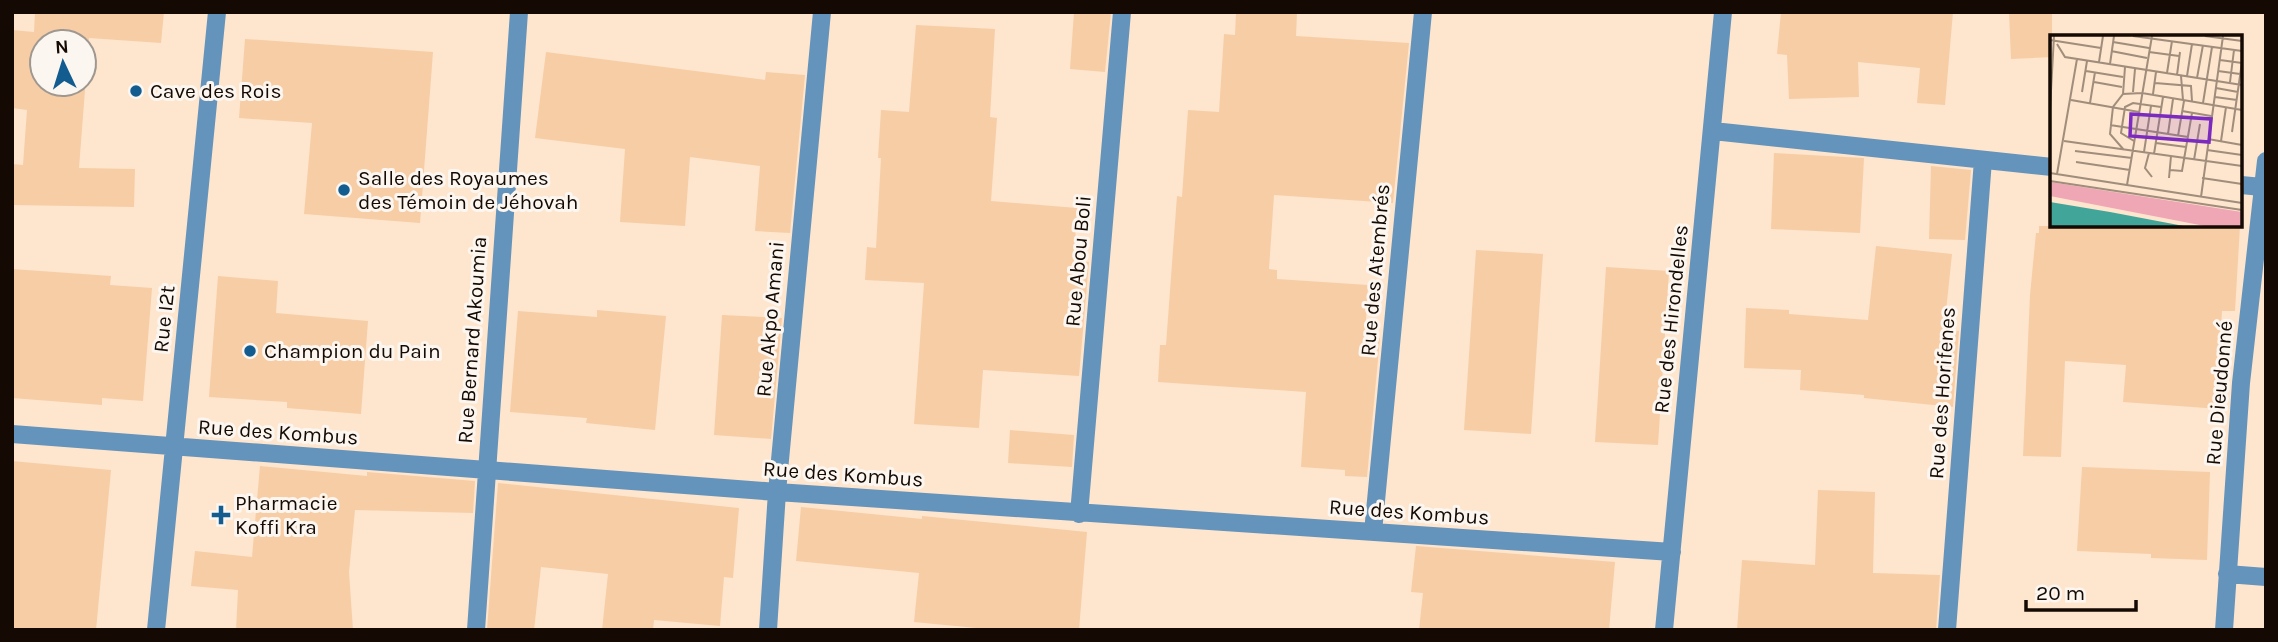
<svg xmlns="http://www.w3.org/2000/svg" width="2278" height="642" viewBox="0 0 2278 642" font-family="Karla,sans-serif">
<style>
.building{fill:#f7cda6;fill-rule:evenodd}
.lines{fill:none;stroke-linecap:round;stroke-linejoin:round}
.minor{stroke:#6493bb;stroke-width:18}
.poi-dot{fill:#135c90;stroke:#fcf6f0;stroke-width:2.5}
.labels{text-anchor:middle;stroke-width:6;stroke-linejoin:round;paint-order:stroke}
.poi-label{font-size:21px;fill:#140a03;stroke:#fcf6f0;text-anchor:start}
.street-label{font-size:21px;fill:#140a03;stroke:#fcf6f0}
.inset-road{fill:none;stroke:#a08d7c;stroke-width:2}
.view{fill:#7b2cbf;fill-opacity:0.15;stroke:#7b2cbf;stroke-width:3.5}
.inset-edge{fill:none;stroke:#140a03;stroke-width:3.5}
</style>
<rect width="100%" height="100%" fill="#fee5cd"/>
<path class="building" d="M 35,12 L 164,12 L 161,43 L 89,38 L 79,168 L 135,169 L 134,207 L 12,205 L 12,164 L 23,165 L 27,110 L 12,108 L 12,30 L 34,32 ZM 42,42 L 84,42 L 84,84 L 42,84 Z
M 1074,12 L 1111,12 L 1105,72 L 1070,69 Z
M 1236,12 L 1297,12 L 1296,36 L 1409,43 L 1393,203 L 1274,195 L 1269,269 L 1277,270 L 1277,279 L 1368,285 L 1365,337 L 1380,338 L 1367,477 L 1345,476 L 1345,470 L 1301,467 L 1306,392 L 1158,382 L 1160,345 L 1166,345 L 1177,196 L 1182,197 L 1188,110 L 1219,112 L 1224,34 L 1235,35 Z
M 1781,12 L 1953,12 L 1945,105 L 1917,103 L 1920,68 L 1858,62 L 1859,97 L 1789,99 L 1787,55 L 1777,54 Z
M 2009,12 L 2052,12 L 2052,57 L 2011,59 Z
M 916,25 L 995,29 L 990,117 L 997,118 L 991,201 L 1077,208 L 1074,261 L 1089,262 L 1079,376 L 983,370 L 979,428 L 914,424 L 924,283 L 865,280 L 867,247 L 876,248 L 881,158 L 878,158 L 881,110 L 909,112 Z
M 245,39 L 433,52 L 420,223 L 304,214 L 312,123 L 239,118 Z
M 546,52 L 765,80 L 766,72 L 805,75 L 790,233 L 755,231 L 760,166 L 690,157 L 685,226 L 620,222 L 625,149 L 535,138 Z
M 1774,153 L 1864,158 L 1860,233 L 1771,229 Z
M 1931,166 L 1971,170 L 1965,240 L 1929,239 Z
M 2039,226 L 2240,226 L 2235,311 L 2222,311 L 2218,376 L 2223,376 L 2220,409 L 2123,402 L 2126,365 L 2065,361 L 2061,457 L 2023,456 L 2030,295 L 2036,233 L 2039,233 Z
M 1876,246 L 1952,254 L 1944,330 L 1959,331 L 1953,407 L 1864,398 L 1864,395 L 1800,390 L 1801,370 L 1744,368 L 1746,308 L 1789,310 L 1789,314 L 1868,320 Z
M 1476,250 L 1543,254 L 1531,434 L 1464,430 Z
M 1606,267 L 1669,271 L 1658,445 L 1595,442 Z
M 12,269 L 111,276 L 110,285 L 152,288 L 143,401 L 102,398 L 102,405 L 12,398 Z
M 218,276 L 278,281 L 276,313 L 368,321 L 361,414 L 287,408 L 287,402 L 209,397 Z
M 597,310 L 666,316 L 655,430 L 586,423 L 587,418 L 510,412 L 518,311 L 597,317 Z
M 722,315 L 782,318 L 771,439 L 714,435 Z
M 1010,430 L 1074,435 L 1072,467 L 1008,463 Z
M 12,461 L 111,470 L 96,630 L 12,630 Z
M 260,466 L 367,476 L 367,472 L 475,481 L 473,513 L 355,510 L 349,572 L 353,630 L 236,630 L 238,590 L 191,586 L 195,551 L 252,557 Z
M 2082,467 L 2210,472 L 2207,560 L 2151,558 L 2151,554 L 2077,551 Z
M 498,483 L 739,508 L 733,578 L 724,577 L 720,626 L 654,620 L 653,630 L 602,630 L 608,574 L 541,567 L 534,630 L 487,630 Z
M 1818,490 L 1875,492 L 1873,573 L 1940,575 L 1936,630 L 1737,630 L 1742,560 L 1815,565 Z
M 801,507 L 922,519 L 922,516 L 1087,532 L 1079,630 L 997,630 L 914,622 L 919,573 L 796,561 Z
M 1416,546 L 1615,562 L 1609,630 L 1419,630 L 1423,593 L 1411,592 Z"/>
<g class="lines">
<path class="minor" d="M 1713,131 L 2052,167
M 2241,185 L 2262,187
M 12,434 L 777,492 L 1672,552
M 1079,514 L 1122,12
M 1373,532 L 1423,12
M 2227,574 L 2266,577
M 156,630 L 217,12
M 476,630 L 519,12
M 768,630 L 777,492 L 822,12
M 1664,630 L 1723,12
M 1947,630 L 1983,160
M 2224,630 L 2241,383 L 2266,161"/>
</g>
<g class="poi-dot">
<circle cx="136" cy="91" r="7"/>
<circle cx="344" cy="190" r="7"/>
<circle cx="250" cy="351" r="7"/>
<path d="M217.5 504.5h7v7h7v7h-7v7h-7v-7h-7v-7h7z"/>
</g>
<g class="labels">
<g class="poi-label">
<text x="150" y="98">Cave des Rois</text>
<text x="358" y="185">Salle des Royaumes<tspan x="358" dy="24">des Témoin de Jéhovah</tspan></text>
<text x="264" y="358">Champion du Pain</text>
<text x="235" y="510">Pharmacie<tspan x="235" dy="24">Koffi Kra</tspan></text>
</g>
<g class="street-label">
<text transform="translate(1078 261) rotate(-85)" y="7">Rue Abou Boli</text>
<text transform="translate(1375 270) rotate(-85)" y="7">Rue des Atembrés</text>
<text transform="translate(164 319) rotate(-84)" y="7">Rue I2t</text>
<text transform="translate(770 319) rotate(-85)" y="7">Rue Akpo Amani</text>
<text transform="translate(1671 319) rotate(-84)" y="7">Rue des Hirondelles</text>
<text transform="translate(472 340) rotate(-86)" y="7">Rue Bernard Akoumia</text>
<text transform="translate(1942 393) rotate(-86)" y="7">Rue des Horifenes</text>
<text transform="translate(2219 393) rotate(-85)" y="7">Rue Dieudonné</text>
<text transform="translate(278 432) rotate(4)" y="7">Rue des Kombus</text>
<text transform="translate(843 474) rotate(4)" y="7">Rue des Kombus</text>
<text transform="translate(1409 512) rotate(4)" y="7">Rue des Kombus</text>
</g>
</g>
<g transform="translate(2050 35)">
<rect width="192" height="192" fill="#fee5cd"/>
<path d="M 0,147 L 192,177 L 192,192 L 160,192 L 0,161 Z" fill="#efa7b6"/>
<path d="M 0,167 L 60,177 L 139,192 L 0,192 Z" fill="#41a59a"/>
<path class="inset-road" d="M 83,1 L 192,16M 155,1 L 192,6M 0,5 L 51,13M 63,7 L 99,13M 7,9 L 15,22 L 192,50M 61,16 L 97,23M 99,17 L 129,21M 170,25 L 192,28M 49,27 L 53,1M 60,29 L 64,1M 36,36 L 73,42M 168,36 L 190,39M 117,38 L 122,6M 127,40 L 130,17M 131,41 L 133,65M 137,41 L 142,9M 147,43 L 153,10M 44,47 L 72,52M 180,47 L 184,15M 105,48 L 141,51 L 142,66M 166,53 L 188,57M 32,57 L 37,26M 83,57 L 85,34M 73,59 L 75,32M 103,59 L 106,37M 165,62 L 187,65M 21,65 L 89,77M 40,68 L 45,37M 153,68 L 162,12M 0,74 L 4,1M 132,76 L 161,81M 60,90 L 138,102M 182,97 L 192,27M 118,99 L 123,64M 128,101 L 134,66M 158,104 L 192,110M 14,106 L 192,131M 84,106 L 71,98 L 75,72 L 83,68 L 111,72M 171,106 L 176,72M 106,108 L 136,112M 74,115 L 60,99 L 63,72 L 73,59 L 92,58 L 192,75M 157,115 L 192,120M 25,116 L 82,123M 94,117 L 101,71M 99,118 L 95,133 L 102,142M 104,119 L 113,62M 144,125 L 150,89M 26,127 L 80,135M 120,135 L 132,136 L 142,78M 0,138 L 192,168M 7,139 L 27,24M 119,143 L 121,121M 152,143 L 192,149M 0,146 L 192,175M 77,150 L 102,1M 151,162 L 173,1"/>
<path class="view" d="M 81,79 L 161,84 L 159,107 L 80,101 Z"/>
<rect width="192" height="192" class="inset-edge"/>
</g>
<rect width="2278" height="642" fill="none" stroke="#140a03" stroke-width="28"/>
<g transform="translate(63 63) rotate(356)"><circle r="33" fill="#fcf6f0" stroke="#9f9891" stroke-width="2"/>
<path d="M0-5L12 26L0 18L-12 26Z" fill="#135c90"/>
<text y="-10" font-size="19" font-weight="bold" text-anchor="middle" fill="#140a03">N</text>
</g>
<path d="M2026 600v10h110v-10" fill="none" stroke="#140a03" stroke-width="3.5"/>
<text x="2036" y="600" font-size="21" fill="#140a03" stroke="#fcf6f0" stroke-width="5" paint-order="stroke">20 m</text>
</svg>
